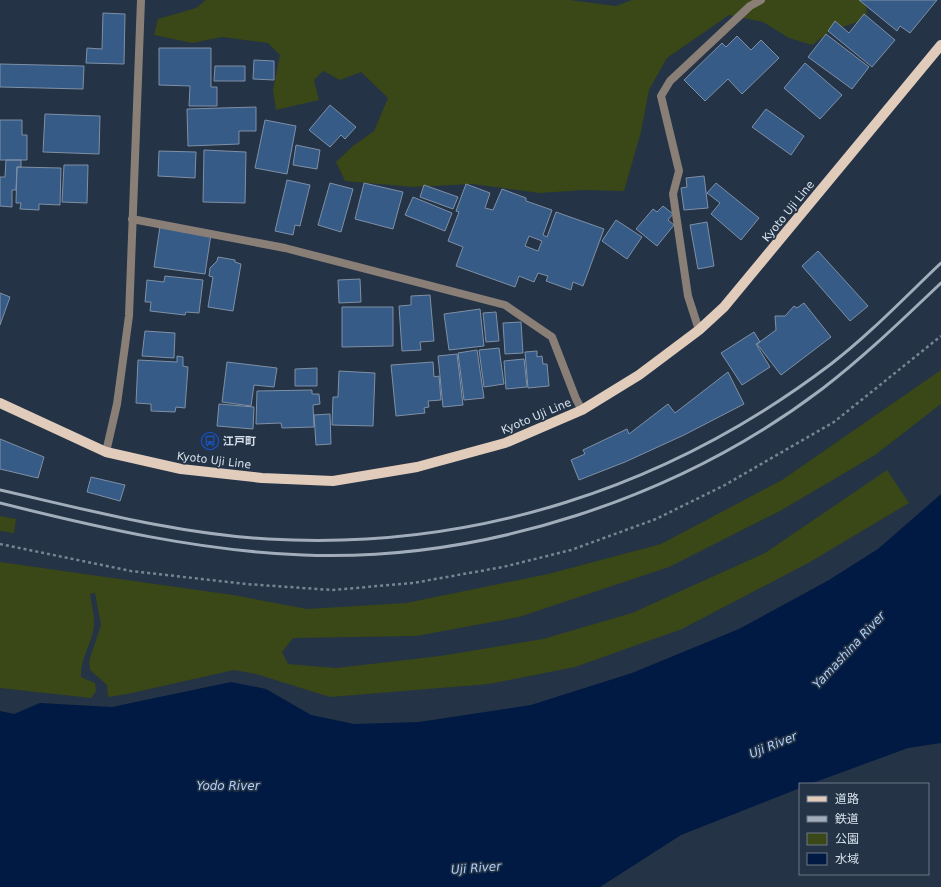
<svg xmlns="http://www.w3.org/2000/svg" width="941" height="887" viewBox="0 0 941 887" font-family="'DejaVu Sans','Noto Sans JP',sans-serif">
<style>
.green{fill:#3a4716}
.water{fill:#001a43}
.building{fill:#365b87;stroke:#7f90a6;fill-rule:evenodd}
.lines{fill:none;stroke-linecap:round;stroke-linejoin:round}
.path{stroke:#778492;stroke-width:2.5;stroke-dasharray:3 3;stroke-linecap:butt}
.minor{stroke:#897f77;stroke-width:8}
.primary{stroke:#e1ccbc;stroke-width:10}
.rail{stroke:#a1adba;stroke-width:3}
.labels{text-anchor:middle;stroke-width:3.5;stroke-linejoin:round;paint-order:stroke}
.street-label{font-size:11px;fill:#d7e1ec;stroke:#243345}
.poi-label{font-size:11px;font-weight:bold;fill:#d7e1ec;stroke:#243345;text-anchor:start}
.water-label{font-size:12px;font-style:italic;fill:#b0cef9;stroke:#243345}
</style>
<rect width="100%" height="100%" fill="#243345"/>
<path class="green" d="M 206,0 L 570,0 L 616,6 L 632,0 L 866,0 L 867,19 L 830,31 L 812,45 L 789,38 L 763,22 L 729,15 L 667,58 L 649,90 L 641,132 L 624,191 L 584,190 L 540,193 L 472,184 L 413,187 L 345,181 L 336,162 L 353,146 L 374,131 L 388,98 L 361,72 L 340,80 L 323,71 L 314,80 L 319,100 L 276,110 L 273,90 L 280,55 L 268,43 L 222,37 L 192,43 L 154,35 L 158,19 L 196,8 Z
M 941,370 L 941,404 L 875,455 L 780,511 L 669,567 L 519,617 L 416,636 L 293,638 L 282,652 L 288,664 L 336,668 L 440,656 L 543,639 L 632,613 L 765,553 L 887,470 L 909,503 L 810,562 L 682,629 L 575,667 L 489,684 L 330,697 L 256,674 L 234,670 L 127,694 L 108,697 L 107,685 L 90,670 L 89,661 L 101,625 L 95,593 L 90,594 C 91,603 95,615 94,625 C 94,640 80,657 81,677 L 95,683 L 96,691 L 91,698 L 0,688 L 0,562 L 233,595 L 307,609 L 406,603 L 548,574 L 661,544 L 782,480 Z
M 0,516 L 16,519 L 14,533 L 0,531 Z"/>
<path class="water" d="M 941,494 L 941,743 L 908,748 L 810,784 L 800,784 L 800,788 L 681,835 L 600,887 L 0,887 L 0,711 L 14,714 L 40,703 L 112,707 L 231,682 L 266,689 L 311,715 L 354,724 L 419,722 L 531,705 L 632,673 L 739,629 L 829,580 L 878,549 Z"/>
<path class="building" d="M 859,0 L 937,0 L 910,33 L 900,26 L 897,31 Z
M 103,13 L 125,14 L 124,64 L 86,63 L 87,48 L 102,49 Z
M 864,14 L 895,40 L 872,67 L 828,31 L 835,21 L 849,33 Z
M 826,34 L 869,67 L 852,89 L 808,57 Z
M 737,36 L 751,50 L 761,40 L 779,58 L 742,94 L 728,79 L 705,101 L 684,80 L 722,43 L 726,47 Z
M 159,48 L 211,48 L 211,87 L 217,87 L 217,106 L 189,106 L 190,86 L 159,85 Z
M 254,60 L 274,61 L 274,80 L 253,79 Z
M 805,63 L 842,95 L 820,119 L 784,88 Z
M 0,64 L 84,66 L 83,89 L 0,87 Z
M 215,66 L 245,66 L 245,81 L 214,81 Z
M 330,105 L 356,127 L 345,139 L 341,135 L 330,147 L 309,130 Z
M 256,107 L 256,131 L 239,131 L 239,144 L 188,146 L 187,109 Z
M 766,109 L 804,136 L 791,155 L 752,127 Z
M 45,114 L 100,116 L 99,154 L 43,152 Z
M 0,120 L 22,120 L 22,135 L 27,135 L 27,160 L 0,160 Z
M 265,120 L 296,126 L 287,174 L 255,168 Z
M 296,145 L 320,150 L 317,169 L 293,165 Z
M 204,150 L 246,152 L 245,203 L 203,202 Z
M 159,151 L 196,152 L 195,178 L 158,176 Z
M 6,160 L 21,160 L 21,167 L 17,167 L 16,190 L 12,190 L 12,207 L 0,206 L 0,177 L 5,177 Z
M 64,165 L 88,165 L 87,203 L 62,202 Z
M 17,167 L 61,168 L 60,205 L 39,204 L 39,210 L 20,209 L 21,203 L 16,203 Z
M 704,176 L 708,208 L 684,210 L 681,188 L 687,187 L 686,178 Z
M 287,180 L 310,185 L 300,226 L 295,225 L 293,235 L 275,231 Z
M 330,183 L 353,189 L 341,232 L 318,225 Z
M 364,183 L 403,192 L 393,229 L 355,219 Z
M 716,183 L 759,218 L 741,240 L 711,214 L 720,203 L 707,193 Z
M 466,184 L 490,193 L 485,208 L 493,210 L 502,189 L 526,198 L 526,201 L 552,210 L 543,235 L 547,237 L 556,212 L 604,229 L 583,286 L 573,282 L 571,290 L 546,281 L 548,276 L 538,273 L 534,282 L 519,276 L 515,287 L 456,266 L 463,247 L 448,241 L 459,212 L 456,211 ZM 529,236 L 542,241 L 538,251 L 525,246 Z
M 424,185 L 458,197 L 453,209 L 420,197 Z
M 413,197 L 452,213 L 445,231 L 405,215 Z
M 663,206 L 673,214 L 668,220 L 674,225 L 657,246 L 636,229 L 653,209 L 657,212 Z
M 616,220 L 642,237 L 627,259 L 602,241 Z
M 707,222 L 714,266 L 698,269 L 690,225 Z
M 160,226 L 211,234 L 205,274 L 154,267 Z
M 818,251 L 868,306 L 850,321 L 802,266 Z
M 218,257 L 235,260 L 235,262 L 241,264 L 233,311 L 208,307 L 213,277 L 209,276 L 210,268 L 217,261 Z
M 165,276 L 203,280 L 199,313 L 186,312 L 185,315 L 150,311 L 151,302 L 145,302 L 147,280 L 164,282 Z
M 360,279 L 361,302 L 339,303 L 338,280 Z
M 0,293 L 10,297 L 0,325 Z
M 430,295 L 434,341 L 420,342 L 421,350 L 402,351 L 399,306 L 411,305 L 411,296 Z
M 804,303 L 831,337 L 781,375 L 757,344 L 776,330 L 775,316 L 785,316 L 794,306 L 797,308 Z
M 342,307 L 393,307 L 393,346 L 342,347 Z
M 480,309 L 484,346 L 449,350 L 444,314 Z
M 496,312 L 499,341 L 486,342 L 483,313 Z
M 521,322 L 523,353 L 505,354 L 503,323 Z
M 145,331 L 175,333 L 174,358 L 142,356 Z
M 754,332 L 760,342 L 756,344 L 770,367 L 742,385 L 721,353 Z
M 499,348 L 504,384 L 484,387 L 479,350 Z
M 477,350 L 484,398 L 464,400 L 458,353 Z
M 537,351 L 537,357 L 542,356 L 543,364 L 547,364 L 549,386 L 528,388 L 525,352 Z
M 457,354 L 463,405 L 443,407 L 438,356 Z
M 177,356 L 183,357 L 183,366 L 188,367 L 185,408 L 176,407 L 175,412 L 151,411 L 151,404 L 136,403 L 138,360 L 177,362 Z
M 524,359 L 527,387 L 506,389 L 504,361 Z
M 227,362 L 277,368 L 274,387 L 254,385 L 251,406 L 222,402 Z
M 433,362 L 434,377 L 439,376 L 441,400 L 428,401 L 429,407 L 424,408 L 425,413 L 396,416 L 391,365 Z
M 317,368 L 317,386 L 295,386 L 295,369 Z
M 339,371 L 375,373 L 373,426 L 332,425 L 333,397 L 338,397 Z
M 728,372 L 744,404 L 684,435 L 625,462 L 579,480 L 571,460 L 585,454 L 583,450 L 627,429 L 629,434 L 668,404 L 675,413 Z
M 312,390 L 312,394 L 319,394 L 320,404 L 313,405 L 314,427 L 282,428 L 281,423 L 256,424 L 257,391 Z
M 219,404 L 254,407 L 253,429 L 217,426 Z
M 330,414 L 331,444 L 316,445 L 314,415 Z
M 0,439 L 44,457 L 38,478 L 0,469 Z
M 91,477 L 125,485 L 120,501 L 87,492 Z"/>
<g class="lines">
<path class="path" d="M 0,544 L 131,571 L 246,584 L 332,590 L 413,583 L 503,567 L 571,550 L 656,519 L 725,485 L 834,422 L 941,336"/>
<path class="minor" d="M 132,219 L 285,248 L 505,305 L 552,337 L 576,399 L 582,410
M 699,330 L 688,296 L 673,194 L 679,171 L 661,96 L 670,81 L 750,6 L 761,0
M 106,452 L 117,404 L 129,316 L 141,0"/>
<path class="primary" d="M 0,403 L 106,452 L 181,469 L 262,478 L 333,481 L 417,467 L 505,443 L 582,410 L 639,375 L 699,330 L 724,307 L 941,45"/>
<path class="rail" d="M 0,490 C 88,510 178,534 268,539 C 473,551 668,488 831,364 C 870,334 905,297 941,263
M 0,503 C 100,528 200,551 303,555 C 484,562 678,498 822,389 C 864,357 903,319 941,283"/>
</g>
<defs>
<symbol id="bus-ring" viewBox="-11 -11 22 22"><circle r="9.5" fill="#243345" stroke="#1a4fb4" stroke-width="1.5"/><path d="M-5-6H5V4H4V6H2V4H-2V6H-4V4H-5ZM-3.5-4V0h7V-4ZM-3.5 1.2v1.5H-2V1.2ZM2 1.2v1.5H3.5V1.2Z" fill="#1a4fb4"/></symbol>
</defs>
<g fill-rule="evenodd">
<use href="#bus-ring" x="200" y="431" width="20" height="20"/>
</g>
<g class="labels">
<g class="street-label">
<text transform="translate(788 211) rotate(-51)" y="4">Kyoto Uji Line</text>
<text transform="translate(536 416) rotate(-23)" y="4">Kyoto Uji Line</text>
<text transform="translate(214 460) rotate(7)" y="4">Kyoto Uji Line</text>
</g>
<g class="poi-label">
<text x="223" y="445">江戸町</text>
</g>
<g class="water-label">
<text transform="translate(849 650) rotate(-47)" y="4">Yamashina River</text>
<text transform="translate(773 745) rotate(-22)" y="4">Uji River</text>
<text x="228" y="790">Yodo River</text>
<text transform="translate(476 868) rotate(-4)" y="4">Uji River</text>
</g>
</g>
<rect x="799" y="783" width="130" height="92" fill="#243345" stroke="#6c7988"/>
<rect x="807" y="796" width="20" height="6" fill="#e1ccbc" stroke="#6c7988"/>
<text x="835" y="803" font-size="12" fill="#d7e1ec">道路</text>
<rect x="807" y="816" width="20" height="6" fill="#a1adba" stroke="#6c7988"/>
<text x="835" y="823" font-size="12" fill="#d7e1ec">鉄道</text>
<rect x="807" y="833" width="20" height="12" fill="#3a4716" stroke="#6c7988"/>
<text x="835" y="843" font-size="12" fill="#d7e1ec">公園</text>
<rect x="807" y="853" width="20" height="12" fill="#001a43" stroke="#6c7988"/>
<text x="835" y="863" font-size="12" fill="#d7e1ec">水域</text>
</svg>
